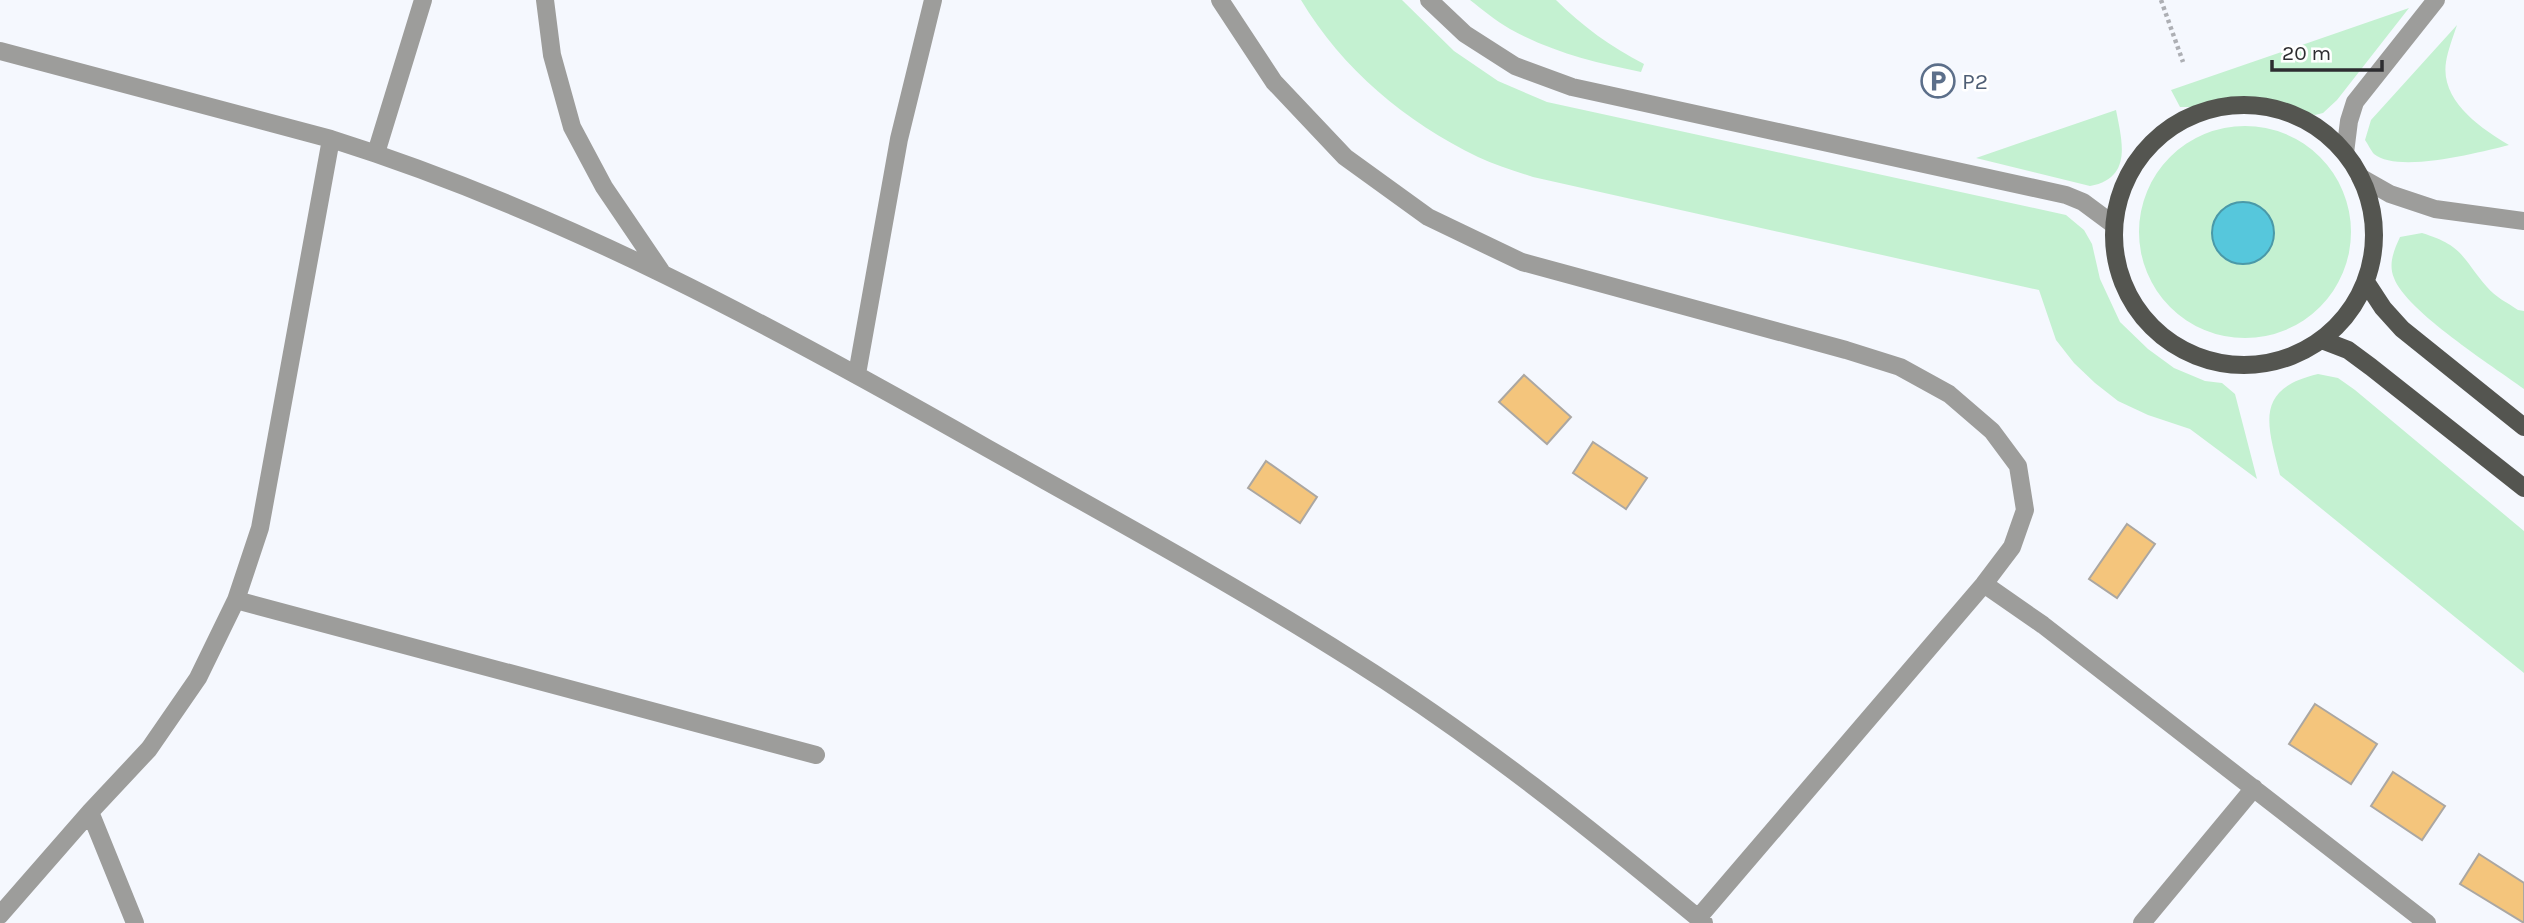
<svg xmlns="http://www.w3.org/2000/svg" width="2524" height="923" viewBox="0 0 2524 923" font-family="Karla,sans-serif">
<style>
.green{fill:#c4f1d1}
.water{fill:#56c7dc;stroke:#4a99a8;stroke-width:2}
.building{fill:#f4c57c;stroke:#aba7a2;stroke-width:2}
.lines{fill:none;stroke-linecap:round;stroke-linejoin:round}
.path{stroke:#adafb4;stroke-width:4.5;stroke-dasharray:3.5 3.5;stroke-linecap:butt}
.minor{stroke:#9d9d9b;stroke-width:18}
.major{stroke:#545550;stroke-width:18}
.labels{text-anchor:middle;stroke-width:5;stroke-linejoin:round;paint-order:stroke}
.service-label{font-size:23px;fill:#4e5e75;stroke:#fff;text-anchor:start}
</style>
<rect width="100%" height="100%" fill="#f5f8fe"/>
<path class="green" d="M 1301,0 L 1402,0 L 1454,51 L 1498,81 L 1547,102 L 2066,215 L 2084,230 L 2092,244 L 2100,279 L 2120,322 L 2148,349 L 2174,368 L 2205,381 L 2222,383 L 2235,394 L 2257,479 L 2190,429 L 2148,415 L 2118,401 L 2095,383 L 2074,363 L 2056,340 L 2039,290 L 1533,177 C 1515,171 1495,165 1478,157 C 1406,122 1342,69 1301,0 Z
M 1470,0 L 1556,0 C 1583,27 1610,46 1644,64 L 1641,72 C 1596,63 1551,52 1510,29 C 1496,21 1483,10 1470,0 Z
M 2409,8 L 2337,100 L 2323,113 L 2315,115 L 2283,103 L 2261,98 L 2214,101 L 2195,107 L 2180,107 L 2171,90 Z
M 2457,25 C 2453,37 2448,50 2446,62 C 2440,101 2481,128 2509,145 C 2481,152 2398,174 2374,154 C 2371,151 2368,144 2365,140 L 2371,120 Z
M 2116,110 C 2122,141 2133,178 2090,186 L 1976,158 Z
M2139 232a106 106 0 1 1 212 0a106 106 0 1 1-212 0Z
M 2422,233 C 2464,246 2461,257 2487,287 C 2495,297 2508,303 2518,310 L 2524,311 L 2524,389 C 2493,366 2406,311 2394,278 C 2388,264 2394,250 2400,237 Z
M 2318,374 L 2338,378 L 2355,390 L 2524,531 L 2524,673 L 2280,475 C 2267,424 2254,389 2318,374 Z"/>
<path class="water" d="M2212 233a31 31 0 1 1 62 0a31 31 0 1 1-62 0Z"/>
<path class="building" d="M 1524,375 L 1571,417 L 1547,444 L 1499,402 Z
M 1593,442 L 1647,478 L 1626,509 L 1573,473 Z
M 1266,461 L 1317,497 L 1300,523 L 1248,488 Z
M 2127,524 L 2155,544 L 2117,598 L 2089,579 Z
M 2315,704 L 2377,744 L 2351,784 L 2289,744 Z
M 2393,772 L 2445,806 L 2422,840 L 2371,806 Z
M 2479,854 L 2524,883 L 2524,923 L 2460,884 Z"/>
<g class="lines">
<path class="path" d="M 2161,0 L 2183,62"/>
<path class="minor" d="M 545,0 L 552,55 L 572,127 L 604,187 L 661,271
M 1220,0 L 1274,82 L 1345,157 L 1428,217 L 1522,262 L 1846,350 L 1900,367 L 1949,394 L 1992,431 L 2018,466 L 2025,510 L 2012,547 L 1984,584 L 1698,918
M 1429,0 L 1465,34 L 1515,66 L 1572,87 L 2066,195 L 2083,202 L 2114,225
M 0,51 L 331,139 C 563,212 776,328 987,448 C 1110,517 1233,584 1353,660 C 1477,738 1591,829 1704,923
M 376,153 L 423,0
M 2345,153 L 2349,121 L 2355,102 L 2436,0
M 2360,177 L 2390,194 L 2435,209 L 2524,221
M 857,374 L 899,139 L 933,0
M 1984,584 L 2043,625 L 2427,923
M 236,600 L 816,755
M 90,812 L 135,923
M 0,915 L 90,812 L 149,749 L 198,678 L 236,600 L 260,528 L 331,139
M 2142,923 L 2254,788"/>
<path class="major" d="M2114 235a130 130 0 1 1 260 0a130 130 0 1 1-260 0Z
M 2366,282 L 2383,308 L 2402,329 L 2524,427
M 2322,340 L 2348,350 L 2371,367 L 2524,488"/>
</g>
<defs>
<symbol id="parking-ring" viewBox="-11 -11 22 22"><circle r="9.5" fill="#fff" stroke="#5c6f8a" stroke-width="1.5"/><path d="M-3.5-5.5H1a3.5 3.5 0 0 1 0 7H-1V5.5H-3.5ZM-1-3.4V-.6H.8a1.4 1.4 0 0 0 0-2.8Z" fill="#5c6f8a"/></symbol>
</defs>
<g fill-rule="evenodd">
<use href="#parking-ring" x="1919" y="62" width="38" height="38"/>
</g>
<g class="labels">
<g class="service-label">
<text x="1962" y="89">P2</text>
</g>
</g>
<path d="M2272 60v10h110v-10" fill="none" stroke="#2d2d30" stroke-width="3.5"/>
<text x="2282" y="60" font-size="21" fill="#2d2d30" stroke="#ffffff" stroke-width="5" paint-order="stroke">20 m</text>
</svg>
